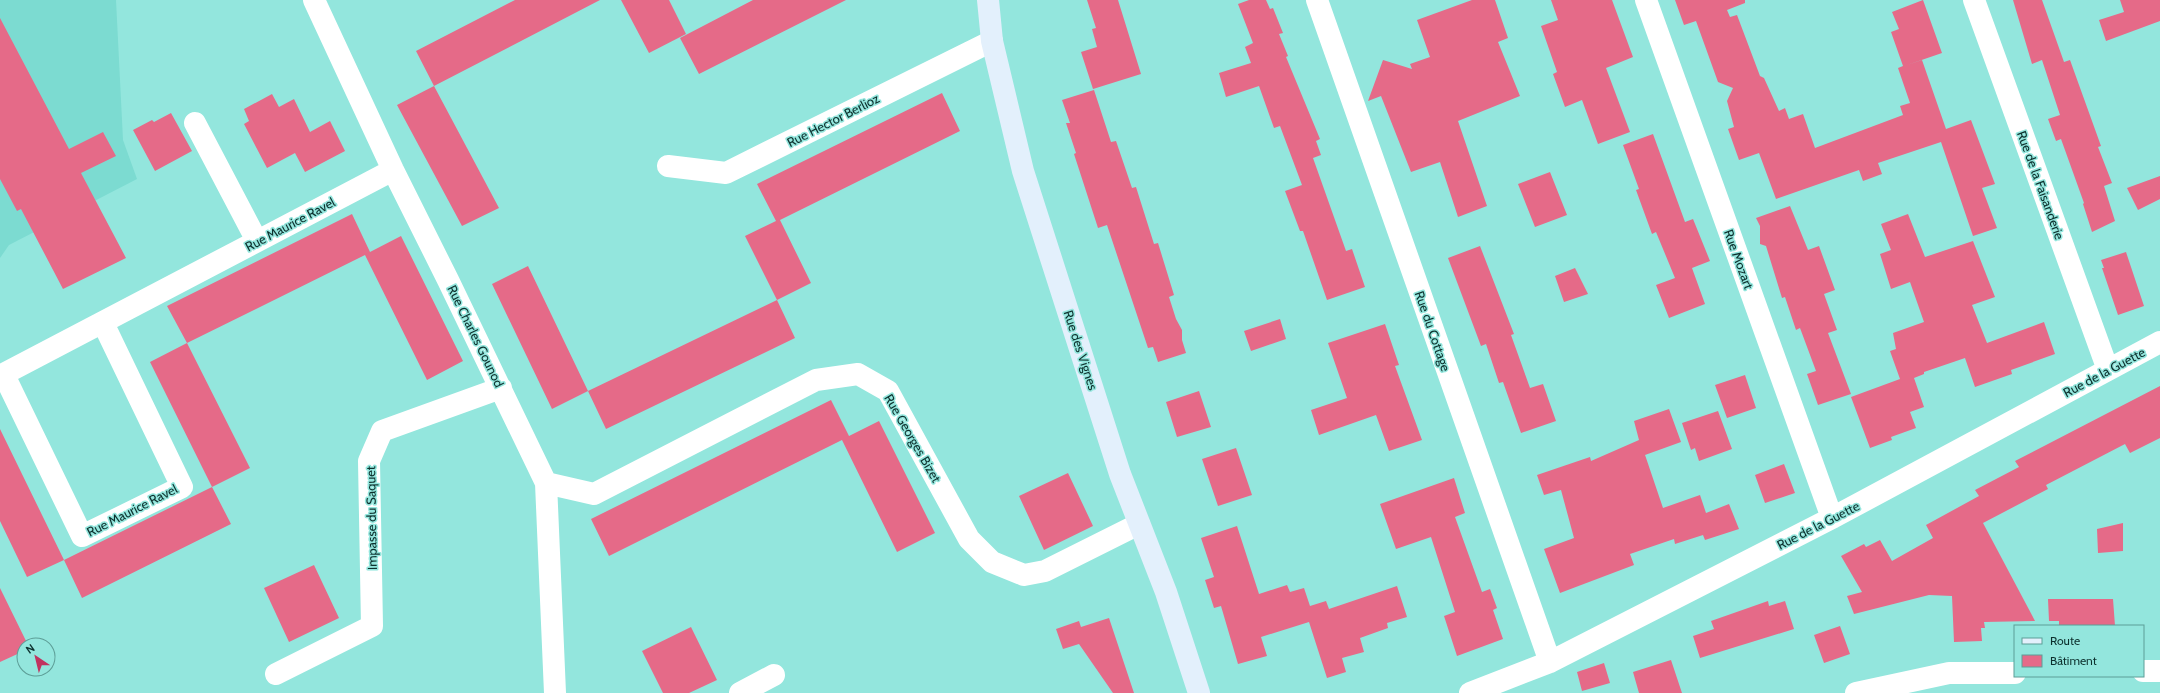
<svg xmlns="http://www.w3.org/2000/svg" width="2160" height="693" viewBox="0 0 2160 693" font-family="Cabin,sans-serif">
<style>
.built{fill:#7cdbd1}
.building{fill:#e56a88}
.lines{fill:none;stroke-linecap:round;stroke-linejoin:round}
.street{stroke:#fff;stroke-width:22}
.secondary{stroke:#e3f0fc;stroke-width:22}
.labels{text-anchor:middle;stroke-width:3;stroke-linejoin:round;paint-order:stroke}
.street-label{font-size:13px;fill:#0d312e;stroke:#93e6dd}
</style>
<rect width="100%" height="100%" fill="#93e6dd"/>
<path class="built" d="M 0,0 L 116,0 L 123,140 L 137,179 L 9,245 L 0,258 Z"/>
<path class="building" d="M 515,0 L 600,0 L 434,86 L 416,51 Z
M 621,0 L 669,0 L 686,34 L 649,53 Z
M 753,0 L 846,0 L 699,74 L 680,38 Z
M 1087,0 L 1118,0 L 1141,74 L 1093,89 L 1081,52 L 1097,47 L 1092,29 L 1096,28 Z
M 1249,0 L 1266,0 L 1270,9 L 1273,8 L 1283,33 L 1279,34 L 1288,56 L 1286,57 L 1320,139 L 1316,141 L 1321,155 L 1313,158 L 1346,251 L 1352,249 L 1365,287 L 1327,300 L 1303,231 L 1300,231 L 1285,191 L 1302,185 L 1280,126 L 1274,128 L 1259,86 L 1226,97 L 1219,73 L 1251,63 L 1245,47 L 1253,43 L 1238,4 Z
M 1472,0 L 1495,0 L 1508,38 L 1498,42 L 1520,96 L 1458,121 L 1487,206 L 1458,217 L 1440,162 L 1411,172 L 1381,96 L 1368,101 L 1383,60 L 1412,69 L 1410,64 L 1430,57 L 1417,20 Z
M 1551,0 L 1612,0 L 1633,57 L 1606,68 L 1630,132 L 1598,144 L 1582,100 L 1565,107 L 1553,74 L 1557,72 L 1541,26 L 1558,20 Z
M 1675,0 L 1745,0 L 1745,3 L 1727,10 L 1730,17 L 1737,15 L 1760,76 L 1764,78 L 1779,111 L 1785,108 L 1789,119 L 1803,114 L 1815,148 L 1903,115 L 1900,106 L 1910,103 L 1898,68 L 1903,66 L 1891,32 L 1899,29 L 1892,12 L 1923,0 L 1942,53 L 1907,65 L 1922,60 L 1946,129 L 1971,120 L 1995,184 L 1982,188 L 1997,228 L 1973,236 L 1941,142 L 1878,163 L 1882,174 L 1863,181 L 1859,170 L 1776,199 L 1759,153 L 1739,160 L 1728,129 L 1734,127 L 1727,101 L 1733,88 L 1718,82 L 1696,21 L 1684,25 Z
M 2013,0 L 2042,0 L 2064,62 L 2070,60 L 2101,146 L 2098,147 L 2112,183 L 2104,186 L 2115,221 L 2092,232 L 2083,204 L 2084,203 L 2061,139 L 2056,141 L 2048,119 L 2060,115 L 2042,60 L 2032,64 Z
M 2120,0 L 2160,0 L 2160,21 L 2106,41 L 2099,20 L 2124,12 Z
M 0,18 L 69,149 L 103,132 L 116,156 L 81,173 L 126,258 L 63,289 L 21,209 L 17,211 L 0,179 Z
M 434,86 L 499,208 L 462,226 L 397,105 Z
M 1094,90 L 1111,142 L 1116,141 L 1132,188 L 1136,187 L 1154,244 L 1158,243 L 1174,295 L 1169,297 L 1176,319 L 1182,330 L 1182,340 L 1186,353 L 1158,362 L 1153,347 L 1148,348 L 1107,225 L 1098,228 L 1074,154 L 1076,153 L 1066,123 L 1070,123 L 1062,100 Z
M 942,93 L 960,131 L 780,220 L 811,283 L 777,300 L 745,236 L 776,221 L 757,184 Z
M 272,94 L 279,107 L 294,99 L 310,132 L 330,121 L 345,151 L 305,172 L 295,153 L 267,168 L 244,124 L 249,121 L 244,109 Z
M 171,113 L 192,151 L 155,171 L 133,130 L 152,120 L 154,122 Z
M 1653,134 L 1685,222 L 1693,219 L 1710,261 L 1692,268 L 1705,304 L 1669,318 L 1656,285 L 1675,278 L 1656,232 L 1652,234 L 1636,190 L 1639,189 L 1623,145 Z
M 1550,172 L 1567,215 L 1535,227 L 1518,184 Z
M 2160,176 L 2160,199 L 2138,210 L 2127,188 Z
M 1790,206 L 1808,250 L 1819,246 L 1835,290 L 1824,294 L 1837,330 L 1828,333 L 1851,394 L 1818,405 L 1807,374 L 1816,371 L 1800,328 L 1796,330 L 1785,297 L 1782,298 L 1766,246 L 1760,244 L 1760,226 L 1756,218 Z
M 352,214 L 370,252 L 401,236 L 463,361 L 427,380 L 365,255 L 187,343 L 167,306 Z
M 1908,214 L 1925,257 L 1973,241 L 1995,297 L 1972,305 L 1987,343 L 2044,322 L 2055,354 L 2011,370 L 2012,374 L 1975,387 L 1965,358 L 1924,372 L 1924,374 L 1914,378 L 1924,407 L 1910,412 L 1916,428 L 1891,437 L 1892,440 L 1870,448 L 1851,397 L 1900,379 L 1890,351 L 1896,349 L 1893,333 L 1924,322 L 1910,282 L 1891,289 L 1880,254 L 1891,250 L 1881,224 Z
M 1480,246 L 1514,334 L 1511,335 L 1530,388 L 1543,384 L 1556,421 L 1521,433 L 1503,382 L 1499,383 L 1486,344 L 1481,346 L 1448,258 Z
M 2126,252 L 2144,306 L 2118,315 L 2102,268 L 2104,268 L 2101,260 Z
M 528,266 L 588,391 L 552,409 L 492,284 Z
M 1575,268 L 1588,294 L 1564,302 L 1555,276 Z
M 777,300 L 795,338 L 606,429 L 588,391 Z
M 1280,319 L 1286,339 L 1251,351 L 1244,331 Z
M 1385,324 L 1399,365 L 1395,366 L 1422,440 L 1389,451 L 1376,415 L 1319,435 L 1311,410 L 1347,398 L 1328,343 Z
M 187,343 L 250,468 L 212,487 L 150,362 Z
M 1745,375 L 1756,408 L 1727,418 L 1715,385 Z
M 2160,386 L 2160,438 L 2130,453 L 2125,444 L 2046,485 L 2048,489 L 1983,523 L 2035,621 L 1984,622 L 1985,628 L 1981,628 L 1982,641 L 1954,642 L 1952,596 L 1929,595 L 1854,614 L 1847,596 L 1862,592 L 1841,556 L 1864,544 L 1866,547 L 1880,540 L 1892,561 L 1933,538 L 1926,525 L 1979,496 L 1975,490 L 2019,467 L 2015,461 Z
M 1199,391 L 1211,427 L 1177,437 L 1166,402 Z
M 831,400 L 849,436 L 879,421 L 935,533 L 897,552 L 842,440 L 609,556 L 591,519 Z
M 1669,409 L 1681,442 L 1645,455 L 1642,446 L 1663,508 L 1700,495 L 1706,513 L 1729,504 L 1739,529 L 1705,540 L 1703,535 L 1675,544 L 1674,539 L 1630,554 L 1634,565 L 1560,593 L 1544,549 L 1574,538 L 1561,490 L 1544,495 L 1537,475 L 1590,457 L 1591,461 L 1639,440 L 1634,421 Z
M 1718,411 L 1732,449 L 1699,461 L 1695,448 L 1691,450 L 1682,423 Z
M 0,429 L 64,560 L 27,577 L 0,521 Z
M 1236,448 L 1252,495 L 1218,506 L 1202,459 Z
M 1784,464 L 1795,493 L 1765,503 L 1755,475 Z
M 1068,473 L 1093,526 L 1044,550 L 1019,496 Z
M 1454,478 L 1465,513 L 1455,517 L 1482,592 L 1490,589 L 1497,608 L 1493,610 L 1503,639 L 1457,656 L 1444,616 L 1455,612 L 1431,537 L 1396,549 L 1380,504 Z
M 212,487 L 231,524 L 82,598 L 64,560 Z
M 2123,523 L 2123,551 L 2098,553 L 2097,529 Z
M 1237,526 L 1259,594 L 1287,585 L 1290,592 L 1304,588 L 1310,606 L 1326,601 L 1329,609 L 1397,586 L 1407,617 L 1387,623 L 1388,628 L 1360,638 L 1364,652 L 1342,658 L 1346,672 L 1327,678 L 1309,622 L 1261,637 L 1267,656 L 1238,664 L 1221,606 L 1214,608 L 1205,580 L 1214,577 L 1201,538 Z
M 314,565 L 339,618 L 289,642 L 264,588 Z
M 0,588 L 28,645 L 24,645 L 24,651 L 0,662 Z
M 2048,599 L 2113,599 L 2115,626 L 2059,626 L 2059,621 L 2049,621 Z
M 1768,601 L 1769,606 L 1785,601 L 1794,629 L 1700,658 L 1693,636 L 1714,629 L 1711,621 Z
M 1109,618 L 1134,693 L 1113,693 L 1079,644 L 1063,649 L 1056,629 L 1079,621 L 1081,627 Z
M 1840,626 L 1850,654 L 1824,663 L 1814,635 Z
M 691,627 L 717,680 L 689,693 L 663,693 L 642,651 Z
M 1671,660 L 1682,693 L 1639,693 L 1633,672 Z
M 1604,663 L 1610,683 L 1582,691 L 1577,672 Z"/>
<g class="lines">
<path class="street" d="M 314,0 L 393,170 L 448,280 L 546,483 L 555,693
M 1317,0 L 1550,662
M 1646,0 L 1832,518
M 1974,0 L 2108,370
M 195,123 L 257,241
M 668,166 L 726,173 L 992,41
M 4,375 L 82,536 L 182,487 L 103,323
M 0,376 L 393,170
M 546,483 L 594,494 L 816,380 L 858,374 L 888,391 L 969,539 L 992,562 L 1024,575 L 1045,571 L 1139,524
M 2143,671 L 2160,671
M 276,674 L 372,626 L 369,461 L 382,431 L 501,388
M 740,693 L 774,675
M 1470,693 L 1550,662 L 1832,518 L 2160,342
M 1856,693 L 1949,673 L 2015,673"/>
<path class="secondary" d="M 988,0 L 992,41 L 1023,171 L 1120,474 L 1166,592 L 1199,693"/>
</g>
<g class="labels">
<g class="street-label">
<text transform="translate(833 120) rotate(-27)" y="5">Rue Hector Berlioz</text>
<text transform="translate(2041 185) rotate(70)" y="5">Rue de la Faisanderie</text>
<text transform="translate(290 224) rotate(-28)" y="5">Rue Maurice Ravel</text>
<text transform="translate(1739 259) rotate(70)" y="5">Rue Mozart</text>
<text transform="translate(1433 331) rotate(71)" y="5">Rue du Cottage</text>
<text transform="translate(476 336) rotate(64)" y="5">Rue Charles Gounod</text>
<text transform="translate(1081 350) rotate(72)" y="5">Rue des Vignes</text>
<text transform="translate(2104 372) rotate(-28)" y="5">Rue de la Guette</text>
<text transform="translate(913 438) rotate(60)" y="5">Rue Georges Bizet</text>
<text transform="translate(132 510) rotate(-27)" y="5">Rue Maurice Ravel</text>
<text transform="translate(371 518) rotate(-91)" y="5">Impasse du Saquet</text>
<text transform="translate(1818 525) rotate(-27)" y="5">Rue de la Guette</text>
</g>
</g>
<rect x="2014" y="625" width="130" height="52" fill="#93e6dd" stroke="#5d9e97"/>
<rect x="2022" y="638" width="20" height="6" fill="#e3f0fc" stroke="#5d9e97"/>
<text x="2050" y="645" font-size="12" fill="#0d312e">Route</text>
<rect x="2022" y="655" width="20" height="12" fill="#e56a88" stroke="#5d9e97"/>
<text x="2050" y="665" font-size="12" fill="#0d312e">Bâtiment</text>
<g transform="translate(36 657) rotate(325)"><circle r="19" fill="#93e6dd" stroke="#5d9e97"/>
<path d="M0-3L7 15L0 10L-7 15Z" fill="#c1335f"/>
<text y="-6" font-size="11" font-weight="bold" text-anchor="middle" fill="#0d312e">N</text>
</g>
</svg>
